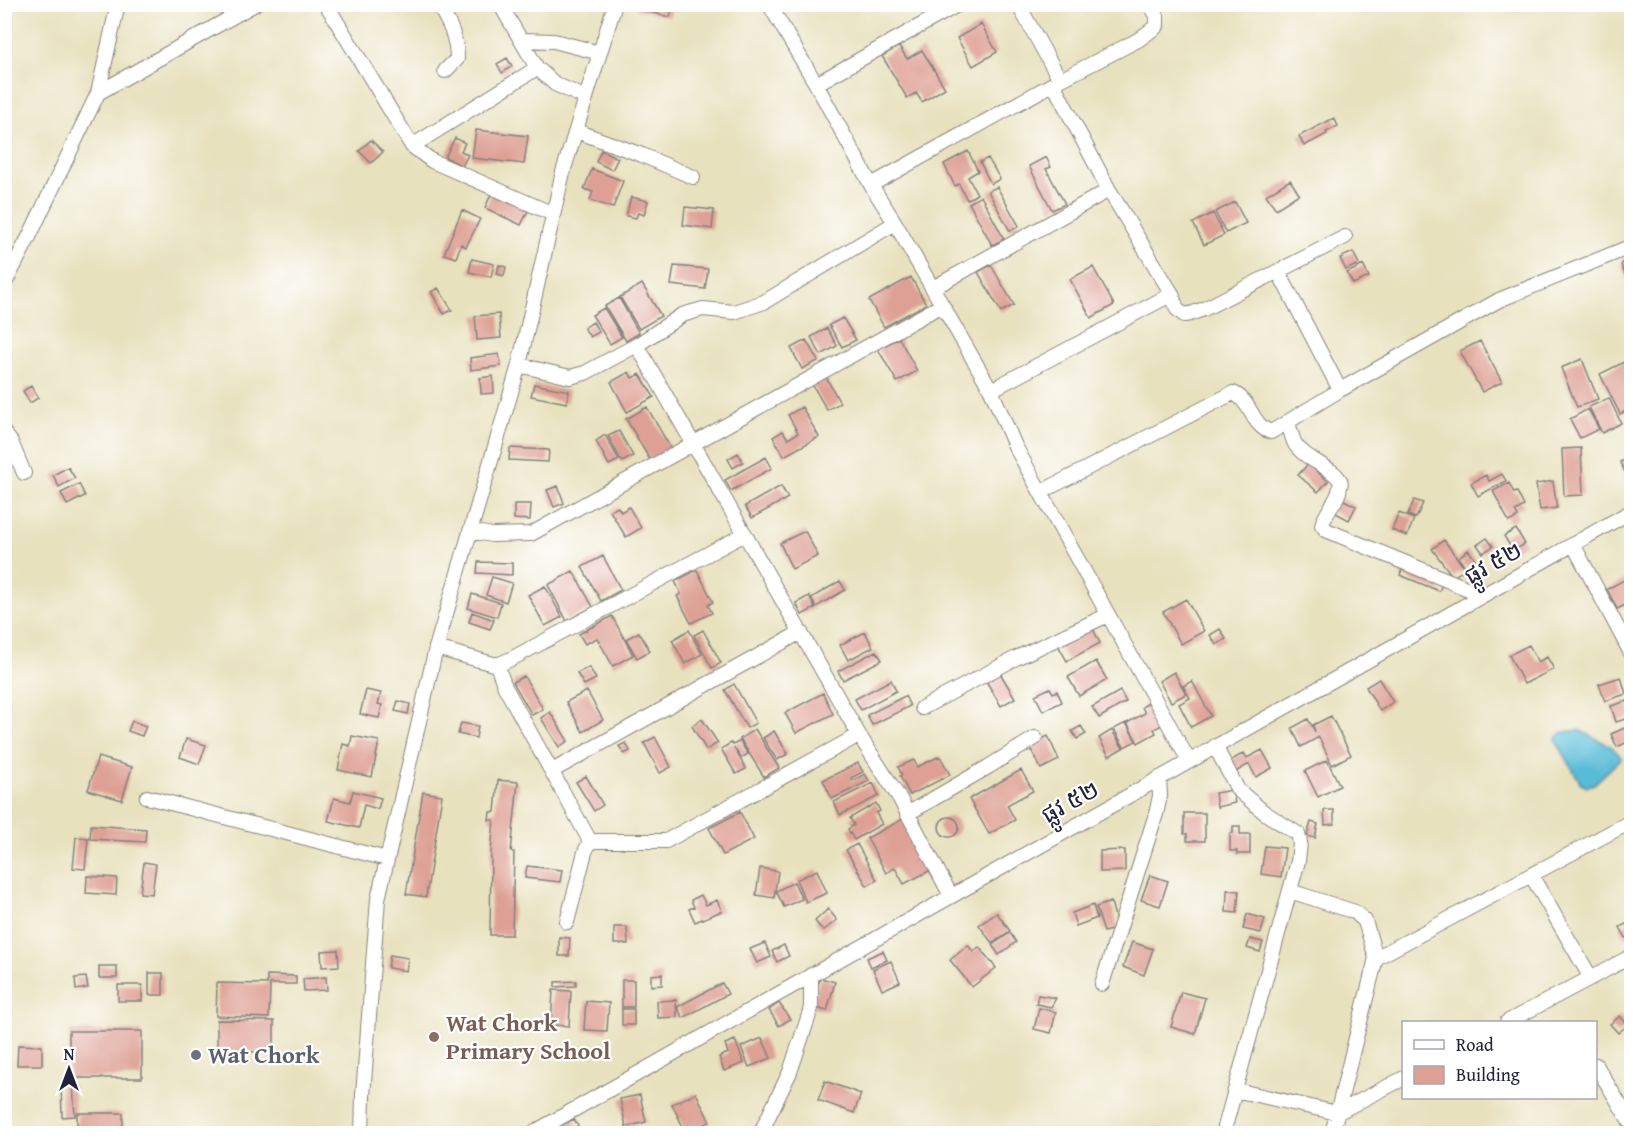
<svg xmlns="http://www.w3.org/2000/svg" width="1636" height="1138" viewBox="0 0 1636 1138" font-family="'Gentium Book Plus','Noto Sans Khmer',serif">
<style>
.water{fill:#59bbd7;stroke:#3e6e89;stroke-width:1.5}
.building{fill:#dea094}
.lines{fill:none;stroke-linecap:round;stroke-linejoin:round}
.minor-casing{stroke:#85827c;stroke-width:16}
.minor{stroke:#fff;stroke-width:14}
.education-dot{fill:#8d6e63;stroke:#fff;stroke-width:2}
.worship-dot{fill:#6b7280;stroke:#fff;stroke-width:2}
.labels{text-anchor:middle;stroke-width:4.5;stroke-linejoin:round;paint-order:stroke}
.street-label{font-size:24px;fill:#22223b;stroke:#fff}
.education-label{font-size:24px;font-weight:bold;fill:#785e54;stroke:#fff;text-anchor:start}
.worship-label{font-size:24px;font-weight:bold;fill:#5b616d;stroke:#fff;text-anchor:start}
</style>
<rect width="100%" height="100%" fill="#fff"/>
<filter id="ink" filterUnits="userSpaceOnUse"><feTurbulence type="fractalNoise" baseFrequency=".0167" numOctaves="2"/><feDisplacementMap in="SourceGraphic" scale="12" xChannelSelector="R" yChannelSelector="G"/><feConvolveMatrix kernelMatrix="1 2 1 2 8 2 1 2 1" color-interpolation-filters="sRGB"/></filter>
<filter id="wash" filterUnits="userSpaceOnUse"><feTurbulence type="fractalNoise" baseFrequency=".008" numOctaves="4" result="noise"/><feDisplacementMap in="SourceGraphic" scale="24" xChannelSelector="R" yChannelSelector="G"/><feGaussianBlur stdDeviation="1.35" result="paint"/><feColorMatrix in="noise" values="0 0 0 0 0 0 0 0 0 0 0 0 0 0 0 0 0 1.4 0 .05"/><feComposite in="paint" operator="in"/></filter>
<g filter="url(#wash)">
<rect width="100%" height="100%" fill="#e8e1be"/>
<path class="water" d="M 1579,730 L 1611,746 L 1622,758 L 1594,784 L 1586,787 L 1580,782 L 1555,739 L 1563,732 Z"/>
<g id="blocks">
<path class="building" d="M 637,4 L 673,4 L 670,17 L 636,9 Z
M 981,24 L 997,52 L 973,66 L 957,38 Z
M 899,46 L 907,59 L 922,50 L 945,88 L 922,102 L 916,93 L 907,98 L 882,56 Z
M 507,58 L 512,66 L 502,73 L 497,64 Z
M 1334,118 L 1338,126 L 1326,132 L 1327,134 L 1304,146 L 1299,136 Z
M 476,130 L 528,136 L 524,164 L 472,158 Z
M 455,138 L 465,143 L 461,151 L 468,155 L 462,166 L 445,157 Z
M 371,140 L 383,152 L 371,163 L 359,151 Z
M 601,150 L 618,158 L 612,170 L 596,162 Z
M 968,151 L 978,171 L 968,177 L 977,194 L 967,200 L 959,184 L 955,186 L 944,164 Z
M 1046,157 L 1051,167 L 1046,169 L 1065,204 L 1052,210 L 1029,166 Z
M 988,158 L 1000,179 L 991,184 L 980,162 Z
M 592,169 L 623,181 L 613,208 L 590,200 L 593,192 L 584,189 Z
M 1290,180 L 1299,194 L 1276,209 L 1266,195 Z
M 997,187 L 1019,226 L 1010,231 L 988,191 Z
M 492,192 L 529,209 L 521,225 L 485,208 Z
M 981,196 L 1004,239 L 992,245 L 969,203 Z
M 631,197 L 648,201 L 644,215 L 638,213 L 636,218 L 626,216 Z
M 1235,202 L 1246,223 L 1226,233 L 1215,212 Z
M 685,207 L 714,210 L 712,229 L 683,225 Z
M 462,210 L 480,219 L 466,247 L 461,244 L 456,258 L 444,254 Z
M 1213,213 L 1224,235 L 1204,245 L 1193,223 Z
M 1353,252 L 1359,264 L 1346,270 L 1340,258 Z
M 1630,253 L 1632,253 L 1632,279 L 1627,279 L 1621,265 Z
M 472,259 L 494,264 L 491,277 L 469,272 Z
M 499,265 L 506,267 L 504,276 L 497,274 Z
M 991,265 L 1014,305 L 1001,312 L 978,272 Z
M 1363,265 L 1369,277 L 1353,284 L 1347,273 Z
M 674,266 L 708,269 L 705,289 L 671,285 Z
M 1093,267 L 1114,305 L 1091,318 L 1070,279 Z
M 911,277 L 926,304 L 884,327 L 869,300 Z
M 642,284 L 661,316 L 639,329 L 620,297 Z
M 438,288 L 452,310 L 444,314 L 431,292 Z
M 619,298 L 639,333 L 626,341 L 605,306 Z
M 604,308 L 622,337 L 610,344 L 592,315 Z
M 499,314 L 501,338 L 477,340 L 475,316 Z
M 843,318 L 856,340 L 842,347 L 829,325 Z
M 593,322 L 599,332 L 590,337 L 584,328 Z
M 827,328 L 837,346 L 821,355 L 811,337 Z
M 899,338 L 917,371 L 897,382 L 878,349 Z
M 806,340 L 818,361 L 802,369 L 791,348 Z
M 1480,341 L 1502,382 L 1482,392 L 1460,351 Z
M 499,354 L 501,366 L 471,370 L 470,358 Z
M 1582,359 L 1598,399 L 1577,407 L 1561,368 Z
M 1626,361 L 1632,372 L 1632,408 L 1620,414 L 1600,374 Z
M 629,372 L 632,378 L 640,374 L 654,397 L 627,412 L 611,382 Z
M 493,376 L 494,393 L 481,394 L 480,378 Z
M 826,377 L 840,403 L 827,410 L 812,384 Z
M 534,384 L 569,391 L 567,403 L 531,396 Z
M 31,386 L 38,398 L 30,403 L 23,391 Z
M 1609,398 L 1621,423 L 1602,433 L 1589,407 Z
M 647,407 L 671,449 L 650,460 L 626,419 Z
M 802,407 L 819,437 L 784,456 L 773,437 L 783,431 L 788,439 L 798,433 L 788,415 Z
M 1588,409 L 1599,429 L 1580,438 L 1570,419 Z
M 619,431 L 633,456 L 622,462 L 608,436 Z
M 605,435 L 619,460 L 609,465 L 596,441 Z
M 510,448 L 549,450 L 548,462 L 509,460 Z
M 1581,448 L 1583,495 L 1564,496 L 1562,449 Z
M 738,453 L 743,462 L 733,468 L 728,459 Z
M 766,457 L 772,468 L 731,491 L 725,480 Z
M 1632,457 L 1632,479 L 1629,480 L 1620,462 Z
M 1308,464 L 1328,481 L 1318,492 L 1298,475 Z
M 68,467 L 75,478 L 59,487 L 53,475 Z
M 1502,474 L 1506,481 L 1478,496 L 1471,483 L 1486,475 L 1489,481 Z
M 1553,481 L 1557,508 L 1540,510 L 1536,484 Z
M 1509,483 L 1514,493 L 1517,492 L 1524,506 L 1515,511 L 1518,517 L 1509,522 L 1493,491 Z
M 79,484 L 85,496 L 67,505 L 61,493 Z
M 558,486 L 564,503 L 554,507 L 547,490 Z
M 781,486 L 788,498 L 752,518 L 745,506 Z
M 1340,498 L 1356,506 L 1349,520 L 1332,511 Z
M 1414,500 L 1423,503 L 1416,518 L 1408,515 Z
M 514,504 L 531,504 L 530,520 L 514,519 Z
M 618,507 L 621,512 L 629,507 L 641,528 L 626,537 L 610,511 Z
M 1399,513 L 1414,519 L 1407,536 L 1392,530 Z
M 1516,529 L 1525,544 L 1513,551 L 1504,536 Z
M 805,531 L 818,556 L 792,569 L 780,543 Z
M 1487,538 L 1493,546 L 1483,553 L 1477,545 Z
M 1444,540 L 1465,569 L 1453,577 L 1432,549 Z
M 1468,550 L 1476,560 L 1466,567 L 1458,558 Z
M 603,556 L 621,590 L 601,601 L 582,567 Z
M 478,562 L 512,563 L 512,575 L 477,573 Z
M 1404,564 L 1444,581 L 1439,591 L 1400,575 Z
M 697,570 L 713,602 L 708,605 L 712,613 L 691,623 L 677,596 L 681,594 L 675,581 Z
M 573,571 L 593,607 L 567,621 L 548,585 Z
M 492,577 L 512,583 L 506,602 L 486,595 Z
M 1626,579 L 1632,590 L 1632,602 L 1617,609 L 1607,589 Z
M 840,581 L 845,590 L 816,607 L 811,598 Z
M 545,586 L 562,617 L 545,626 L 528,595 Z
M 472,594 L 501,603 L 497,617 L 468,608 Z
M 809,596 L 815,608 L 802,615 L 796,603 Z
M 1186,599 L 1204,631 L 1181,644 L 1163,612 Z
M 472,612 L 494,620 L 490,629 L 469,622 Z
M 612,616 L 633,655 L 613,666 L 597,638 L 585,644 L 579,634 Z
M 1092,627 L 1100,643 L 1067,661 L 1058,645 Z
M 1220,629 L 1226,639 L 1216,645 L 1210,635 Z
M 689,630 L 702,654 L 685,664 L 672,640 Z
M 703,630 L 721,663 L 712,668 L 694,635 Z
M 639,632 L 650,651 L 637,658 L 626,639 Z
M 865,632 L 873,647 L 848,660 L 840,645 Z
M 1529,645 L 1538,662 L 1547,657 L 1554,669 L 1524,684 L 1509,655 Z
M 876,651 L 882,660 L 843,680 L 838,671 Z
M 1096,661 L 1107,680 L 1079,696 L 1068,677 Z
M 589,667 L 596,679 L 584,685 L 577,673 Z
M 1174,672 L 1186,694 L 1171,702 L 1159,681 Z
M 1000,673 L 1015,698 L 1001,706 L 986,681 Z
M 524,676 L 543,709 L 532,715 L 513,682 Z
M 1621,677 L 1626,694 L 1605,701 L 1599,684 Z
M 1379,679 L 1393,702 L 1380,711 L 1366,687 Z
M 891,680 L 896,691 L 861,710 L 855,699 Z
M 1192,681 L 1211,716 L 1191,727 L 1179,704 L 1190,698 L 1183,686 Z
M 734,684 L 756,723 L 747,728 L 725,690 Z
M 1050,688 L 1053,693 L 1057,691 L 1062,702 L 1043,711 L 1035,695 Z
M 366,690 L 381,693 L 378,704 L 382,705 L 379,718 L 360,714 Z
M 587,691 L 603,720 L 583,732 L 566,702 Z
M 1120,691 L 1126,702 L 1099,718 L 1092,707 Z
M 823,693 L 833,714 L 796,733 L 785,713 Z
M 905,696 L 910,706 L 872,725 L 867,715 Z
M 1153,700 L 1166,723 L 1154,729 L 1156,733 L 1138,743 L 1127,723 L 1145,713 L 1142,707 Z
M 398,701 L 410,704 L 408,714 L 395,711 Z
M 1627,701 L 1632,717 L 1616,722 L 1611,706 Z
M 550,712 L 568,741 L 559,747 L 541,718 Z
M 1331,716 L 1351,755 L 1332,765 L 1319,737 L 1301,747 L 1292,728 L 1308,719 L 1315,732 L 1313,725 Z
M 702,719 L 718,743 L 706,750 L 692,726 Z
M 132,721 L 146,726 L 142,736 L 128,731 Z
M 461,723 L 478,726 L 476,738 L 458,734 Z
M 1126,723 L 1136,741 L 1124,747 L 1114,729 Z
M 1081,726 L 1086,734 L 1077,739 L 1072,731 Z
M 1627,727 L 1632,736 L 1632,740 L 1617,747 L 1611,734 Z
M 755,729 L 779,768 L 764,777 L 740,739 Z
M 1112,730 L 1123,748 L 1109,756 L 1099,738 Z
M 774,731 L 788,754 L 777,760 L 763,738 Z
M 352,736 L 379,741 L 372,777 L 338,770 L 343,744 L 350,746 Z
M 1048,736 L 1059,760 L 1041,769 L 1029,745 Z
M 655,737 L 671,767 L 660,773 L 644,743 Z
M 186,739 L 206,745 L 199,764 L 180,757 Z
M 740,741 L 748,754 L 741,758 L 734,748 L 746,769 L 736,774 L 721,749 L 731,743 L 733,745 Z
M 626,743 L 630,751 L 624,754 L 619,746 Z
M 1262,750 L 1272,768 L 1256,777 L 1249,764 L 1234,773 L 1228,762 L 1244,753 L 1247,758 Z
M 940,756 L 950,775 L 910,795 L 900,776 L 902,775 L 898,767 L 914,760 L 917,767 Z
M 98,757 L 132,767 L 122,800 L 88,790 Z
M 1327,760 L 1340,786 L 1318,797 L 1305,771 Z
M 858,763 L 863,772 L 851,778 L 852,781 L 865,774 L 869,781 L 832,799 L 823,780 Z
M 1021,770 L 1033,791 L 1007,805 L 1015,820 L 989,834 L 969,799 Z
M 586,776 L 603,805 L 594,811 L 576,782 Z
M 498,780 L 518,782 L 511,852 L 514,852 L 512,935 L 490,935 L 491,852 L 494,820 L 489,820 L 490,812 L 495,812 Z
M 873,783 L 879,796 L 840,815 L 834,802 Z
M 1232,790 L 1235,803 L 1217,807 L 1215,793 Z
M 353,791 L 381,798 L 378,809 L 364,805 L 359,828 L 328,821 L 334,798 L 350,802 Z
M 423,792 L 442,795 L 426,897 L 406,894 Z
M 876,803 L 880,811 L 876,813 L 882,824 L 854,840 L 848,829 L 854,825 L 850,818 Z
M 1324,810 L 1334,810 L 1334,824 L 1325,825 Z
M 740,812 L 754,839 L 723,855 L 709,828 Z
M 1184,813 L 1205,813 L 1205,841 L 1187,841 L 1187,834 L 1184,834 Z
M939 827a10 10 0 1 1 20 0a10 10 0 1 1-20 0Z
M 903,819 L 931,870 L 904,884 L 895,868 L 886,873 L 867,838 Z
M 1311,822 L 1318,824 L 1315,838 L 1307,836 Z
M 91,825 L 146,829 L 145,842 L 90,839 Z
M 1233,826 L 1240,826 L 1240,834 L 1250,834 L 1250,854 L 1237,854 L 1237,851 L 1230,851 L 1230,833 L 1233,833 Z
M 76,837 L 88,838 L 85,869 L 73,868 Z
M 857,844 L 877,880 L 867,886 L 846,850 Z
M 1265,846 L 1285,848 L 1281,877 L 1261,874 Z
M 1125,850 L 1125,871 L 1100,872 L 1100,851 Z
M 144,862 L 156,864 L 152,894 L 140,893 Z
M 527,866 L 562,870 L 560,882 L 525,878 Z
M 760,868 L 778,871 L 774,898 L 756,895 Z
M 817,870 L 827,893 L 806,902 L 796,880 Z
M 1150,875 L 1168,881 L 1160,906 L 1141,900 Z
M 87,876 L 117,878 L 116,895 L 86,893 Z
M 794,882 L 802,899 L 784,907 L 776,891 Z
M 1227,890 L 1239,891 L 1237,913 L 1226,912 Z
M 701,895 L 706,905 L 717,900 L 722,911 L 695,922 L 689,909 L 694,907 L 691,900 Z
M 1111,902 L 1118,928 L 1104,932 L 1096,907 Z
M 1093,905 L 1097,918 L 1076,926 L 1072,913 Z
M 828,909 L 837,920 L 823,931 L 815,921 Z
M 997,913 L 1010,931 L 992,943 L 979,925 Z
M 1247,914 L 1265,919 L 1261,933 L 1243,929 Z
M 1632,921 L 1632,935 L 1626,938 L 1620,927 Z
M 614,927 L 627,927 L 628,944 L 614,944 Z
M 1010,933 L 1016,942 L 999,955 L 992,945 Z
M 559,937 L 570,938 L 569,956 L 559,956 Z
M 1250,939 L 1263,942 L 1260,952 L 1247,948 Z
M 1132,942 L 1153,949 L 1144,975 L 1123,967 Z
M 765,943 L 771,957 L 757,963 L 750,949 Z
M 784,945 L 789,956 L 777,962 L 772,951 Z
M 968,945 L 973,952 L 979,947 L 996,968 L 972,987 L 950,960 Z
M 338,950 L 339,966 L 322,967 L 321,951 Z
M 883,951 L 887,960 L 871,967 L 867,958 Z
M 390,955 L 408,958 L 406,971 L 388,968 Z
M 891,961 L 900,982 L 882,990 L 873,969 Z
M 99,966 L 117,966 L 117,978 L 99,978 Z
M 149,973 L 163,973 L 163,995 L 149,995 Z
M 662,974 L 662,985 L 651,986 L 651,975 Z
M 267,975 L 296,976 L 296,984 L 270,984 L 269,1018 L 216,1016 L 217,983 L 267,984 Z
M 86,977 L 88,988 L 76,990 L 75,978 Z
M 326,977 L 327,990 L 304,991 L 303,979 Z
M 820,978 L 835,982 L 827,1011 L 812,1007 Z
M 622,980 L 634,980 L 634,1007 L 622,1007 Z
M 576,981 L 576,986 L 555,987 L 555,982 Z
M 722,983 L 728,994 L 683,1018 L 677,1007 Z
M 118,985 L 142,985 L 142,1001 L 118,1001 Z
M 553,990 L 571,991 L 569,1026 L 551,1025 Z
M 1181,992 L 1205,998 L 1195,1034 L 1171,1027 Z
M 1038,995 L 1056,998 L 1051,1007 L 1036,1004 Z
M 676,1000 L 677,1017 L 658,1018 L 657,1001 Z
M 586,1001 L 609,1003 L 607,1031 L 584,1030 Z
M 779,1003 L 790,1019 L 779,1026 L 769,1010 Z
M 1039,1008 L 1056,1012 L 1051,1033 L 1034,1029 Z
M 622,1009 L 634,1009 L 634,1025 L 622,1025 Z
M 1620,1016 L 1628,1025 L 1618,1033 L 1610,1024 Z
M 217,1020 L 274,1021 L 274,1052 L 217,1052 Z
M 69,1031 L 142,1031 L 142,1078 L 69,1078 Z
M 762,1038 L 771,1058 L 749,1067 L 741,1047 Z
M 735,1040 L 744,1063 L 724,1071 L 719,1057 L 728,1053 L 725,1044 Z
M 18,1045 L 42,1046 L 42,1065 L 17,1065 Z
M 825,1081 L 861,1094 L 854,1113 L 818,1100 Z
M 73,1084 L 75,1116 L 62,1117 L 61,1085 Z
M 696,1093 L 710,1122 L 686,1133 L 672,1104 Z
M 640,1095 L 646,1122 L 626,1127 L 620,1099 Z
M 77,1113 L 123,1113 L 123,1134 L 77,1134 Z
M 574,1119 L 581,1132 L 577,1134 L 551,1134 L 550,1131 Z"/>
</g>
</g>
<g filter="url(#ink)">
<use href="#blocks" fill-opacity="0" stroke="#85827c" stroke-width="1.5"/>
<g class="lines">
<defs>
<path id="minor" d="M 326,4 L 412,146 L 432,161 L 553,214
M 438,4 C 449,23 457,37 457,59 L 445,71
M 500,4 L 537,68 L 555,84 L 586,98
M 769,4 L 816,84 L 871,185 L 895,223 L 991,390 L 1015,446 L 1189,761
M 1018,4 L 1060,80
M 521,40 L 554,41 L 600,53
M 816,84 L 959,4
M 1054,85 L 1109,190 L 1172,294 L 1177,309 L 1184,315 L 1190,314 L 1204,309 L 1345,237
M 98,93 L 118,4
M 576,131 L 642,155 L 693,177
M 412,146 L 537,68
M 871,185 L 1060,80 L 1138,40 L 1157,26 L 1157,16 L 1150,4
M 1278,271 L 1340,390 L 1499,300 L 1632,246
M 4,285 L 29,237 L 98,93 L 255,4
M 933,288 L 1109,190
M 637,345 L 859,735 L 900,799 L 951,896
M 519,365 L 570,377 L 585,373 L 637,345 L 682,315 L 703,309 L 734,312 L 764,302 L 895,223
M 991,390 L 1172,294
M 1288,422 C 1290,429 1292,438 1295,444 C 1305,460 1332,467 1339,479 C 1341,481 1341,484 1340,487 C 1339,500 1325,512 1322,525 L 1326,530 L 1483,595
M 4,433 L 11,442 L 24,473
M 1041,492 L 1233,393 C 1251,400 1252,427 1271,432 L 1340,390
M 470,531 L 492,535 L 531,534 L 942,305
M 1573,544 L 1632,655
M 436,648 L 497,665 L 511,659 L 745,534
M 497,665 L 505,687 L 590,841
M 922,708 L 1016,658 L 1108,615
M 1215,746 L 1238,790 L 1265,813 L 1298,834 L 1300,843 L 1298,861 L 1223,1134
M 552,771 L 801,632
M 147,797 L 387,859
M 907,814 L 988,767 L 1035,738
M 590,841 L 666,841 L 859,735
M 1531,875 L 1591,978
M 1290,891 L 1355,912 L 1365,921 L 1376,958 L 1332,1134
M 567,922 L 585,852 L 590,841
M 1376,958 L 1632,821
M 1102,984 L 1156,814 L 1160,796 L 1159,778
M 1507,1022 L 1632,956
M 1596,1065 L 1632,1125
M 1235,1090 L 1337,1113 L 1404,1078
M 362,1134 L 363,1095 L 378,899 L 436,648 L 519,365 L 563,172 L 615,4
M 531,1134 L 1632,511
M 760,1134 L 790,1072 L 809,1015 L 811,1007 L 811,975"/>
</defs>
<use href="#minor" class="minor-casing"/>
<use href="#minor" class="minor"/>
</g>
</g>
<circle class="education-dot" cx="434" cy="1037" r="6"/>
<circle class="worship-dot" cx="196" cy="1055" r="6"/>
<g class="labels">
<g class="street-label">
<text transform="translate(1493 563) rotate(-29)" y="8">ផ្លូវ ៥២</text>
<text transform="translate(1070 802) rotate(-29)" y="8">ផ្លូវ ៥២</text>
</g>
<g class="education-label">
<text x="446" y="1031">Wat Chork<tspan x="446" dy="28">Primary School</tspan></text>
</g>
<g class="worship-label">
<text x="208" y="1063">Wat Chork</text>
</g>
</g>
<rect width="1636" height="1138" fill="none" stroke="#fff" stroke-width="24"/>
<rect x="1402" y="1021" width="195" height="78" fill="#ffffff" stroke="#a7a7b1" stroke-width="1.5"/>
<rect x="1414" y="1040" width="30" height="9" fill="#ffffff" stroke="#a7a7b1" stroke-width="1.5"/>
<text x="1456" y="1051" font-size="18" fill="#22223b">Road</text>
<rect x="1414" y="1066" width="30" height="18" fill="#dea094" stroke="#a7a7b1" stroke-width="1.5"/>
<text x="1456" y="1081" font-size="18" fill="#22223b">Building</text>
<g transform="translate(69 1069)" stroke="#ffffff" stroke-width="4.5" paint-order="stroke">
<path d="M0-4.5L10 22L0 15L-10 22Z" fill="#22223b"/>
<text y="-9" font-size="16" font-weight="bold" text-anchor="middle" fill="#22223b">N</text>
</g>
</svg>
